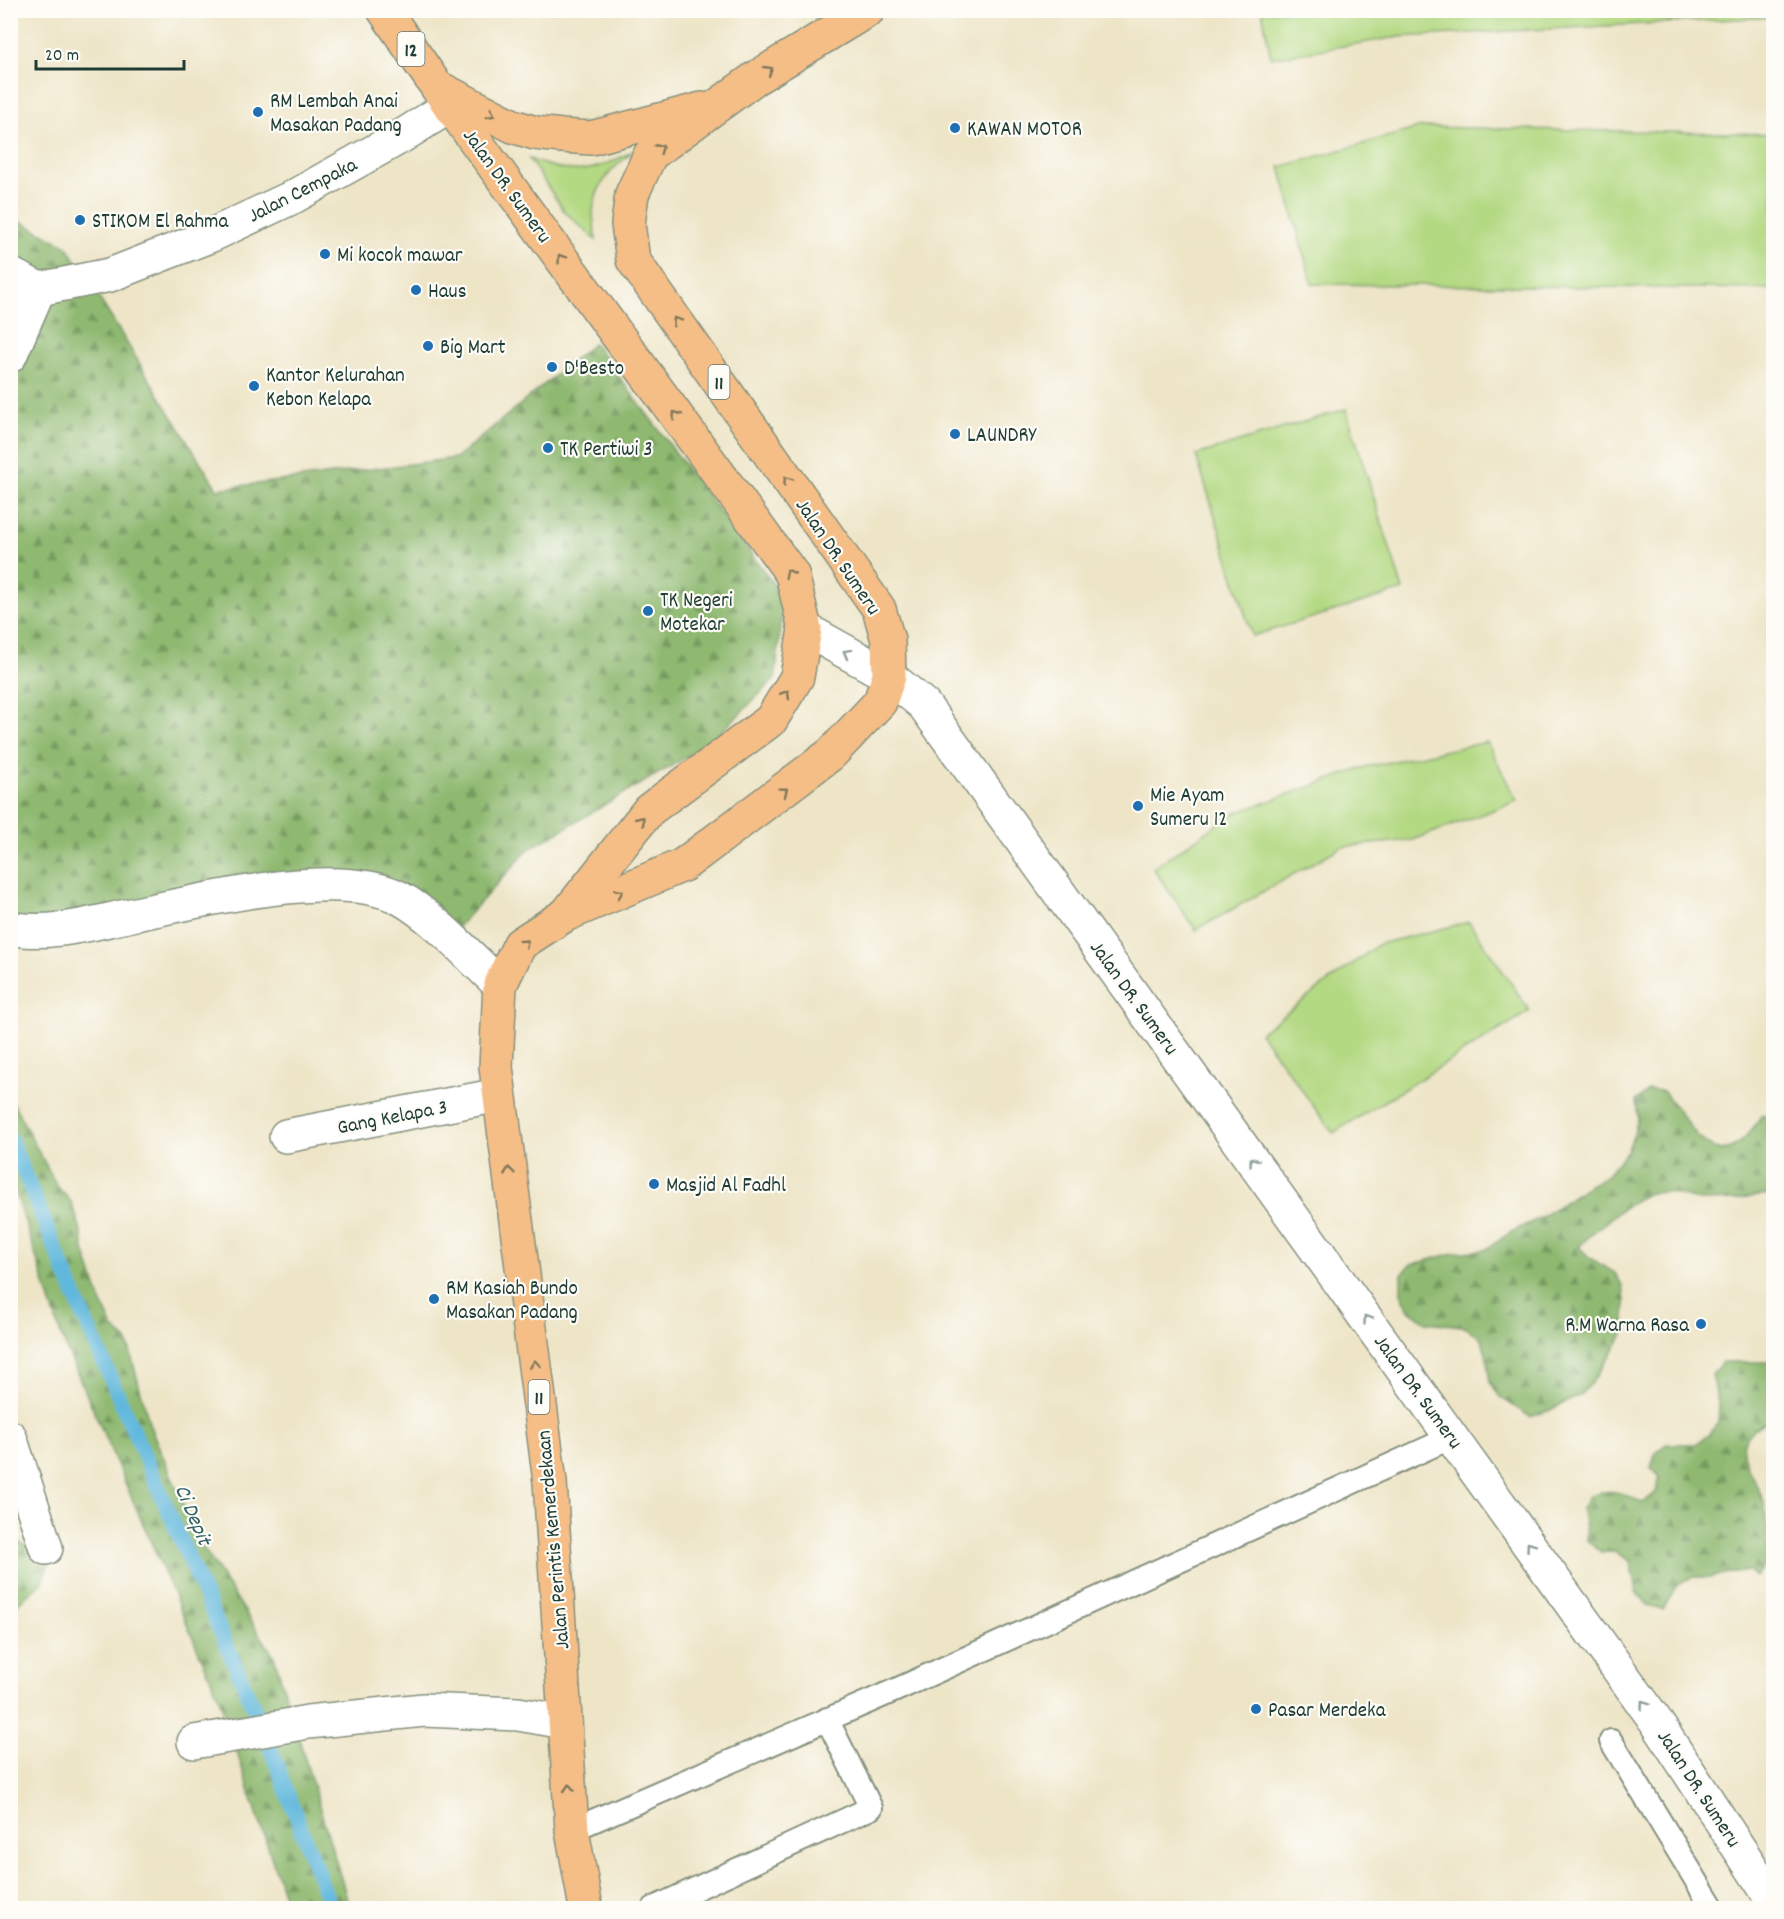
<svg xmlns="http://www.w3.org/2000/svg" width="1784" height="1919" viewBox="0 0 1784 1919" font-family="Dekko,sans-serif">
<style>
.green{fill:#b4d983;stroke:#6a8b5c;stroke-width:1.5}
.forest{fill:url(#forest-firs);stroke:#577b52;stroke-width:1.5}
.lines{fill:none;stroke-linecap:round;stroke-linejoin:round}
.stream{stroke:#60b8dd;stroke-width:15}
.service-casing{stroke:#86917e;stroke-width:26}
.minor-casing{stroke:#86917e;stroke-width:36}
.tertiary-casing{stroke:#86917e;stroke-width:36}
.primary-casing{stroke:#86917e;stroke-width:36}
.service{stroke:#fff;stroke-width:22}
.minor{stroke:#fff;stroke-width:33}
.tertiary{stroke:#fff;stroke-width:33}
.primary{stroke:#f6be87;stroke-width:33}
.oneway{stroke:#807759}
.oneway2{stroke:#8f9e9a}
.poi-dot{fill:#1f6fb2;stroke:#fdfcf7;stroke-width:2}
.labels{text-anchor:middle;stroke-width:4.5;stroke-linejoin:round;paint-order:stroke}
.shield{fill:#fdfcf7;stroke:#62766e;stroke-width:1.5}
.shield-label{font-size:20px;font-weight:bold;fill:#1f3d34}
.poi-label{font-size:21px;fill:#1f3d34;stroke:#fdfcf7;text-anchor:start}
.street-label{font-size:21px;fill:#1f3d34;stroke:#fdfcf7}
.water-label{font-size:22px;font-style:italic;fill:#326267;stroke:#fdfcf7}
</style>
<defs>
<pattern id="forest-firs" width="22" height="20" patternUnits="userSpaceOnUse" patternTransform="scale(1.5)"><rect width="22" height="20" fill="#8fb971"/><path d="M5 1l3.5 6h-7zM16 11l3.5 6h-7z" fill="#74985e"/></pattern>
</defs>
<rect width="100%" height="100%" fill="#fdfcf7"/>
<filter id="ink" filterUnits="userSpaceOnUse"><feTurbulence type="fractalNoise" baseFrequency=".0167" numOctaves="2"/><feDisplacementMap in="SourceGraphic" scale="12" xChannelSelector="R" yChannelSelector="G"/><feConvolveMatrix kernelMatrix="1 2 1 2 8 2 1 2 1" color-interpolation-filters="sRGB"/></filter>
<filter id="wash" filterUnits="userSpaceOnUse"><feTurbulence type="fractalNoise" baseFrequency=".008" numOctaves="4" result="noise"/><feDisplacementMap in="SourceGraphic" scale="24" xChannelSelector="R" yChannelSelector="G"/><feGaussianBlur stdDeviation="1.35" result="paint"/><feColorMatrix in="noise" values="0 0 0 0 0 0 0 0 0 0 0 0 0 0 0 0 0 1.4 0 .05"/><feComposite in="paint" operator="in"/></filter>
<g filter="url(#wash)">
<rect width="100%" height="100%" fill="#eee5c7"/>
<path class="green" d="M 1773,10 L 1773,17 L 1398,37 L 1271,58 L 1262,11 Z
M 1422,127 L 1773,134 L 1773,289 L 1312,284 L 1280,167 Z
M 635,150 C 615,166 595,183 593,211 C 593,220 595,231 596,240 L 565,212 L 529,159 C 576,177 592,173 635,150 Z
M 1346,409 L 1403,590 L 1252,636 L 1196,455 Z
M 1487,742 L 1517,801 L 1413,840 L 1341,847 L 1196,930 L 1153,868 L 1233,814 L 1365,767 Z
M 1469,922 L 1530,1011 L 1333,1133 L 1260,1033 L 1379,944 Z"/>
<path class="forest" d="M 10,216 L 67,246 L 217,489 L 456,458 L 594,343 L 784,598 L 775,679 L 709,744 L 529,849 L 454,931 L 357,892 L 11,921 Z
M 1648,1090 L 1663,1091 C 1694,1128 1718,1188 1761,1116 L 1773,1115 L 1773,1196 L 1769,1194 L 1736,1200 L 1701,1201 L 1667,1192 L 1649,1193 L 1634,1201 L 1617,1213 L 1589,1236 L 1579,1247 L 1590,1258 L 1615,1273 L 1623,1287 L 1625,1301 L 1625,1330 L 1617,1345 L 1590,1385 L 1579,1396 L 1548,1411 L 1530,1417 L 1500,1397 L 1490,1383 L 1486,1352 L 1479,1336 L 1462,1326 L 1426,1322 L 1409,1310 L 1401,1293 L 1401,1276 L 1410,1265 L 1454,1253 L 1485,1250 L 1511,1232 L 1540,1218 L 1590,1185 L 1606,1176 L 1627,1151 L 1634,1134 L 1638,1118 L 1636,1101 Z
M 10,1097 L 57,1186 L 71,1202 L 80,1227 L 84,1250 L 100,1299 L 113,1328 L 127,1340 L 150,1426 L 200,1543 L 274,1656 L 350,1908 L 288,1908 L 219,1698 L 62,1338 L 11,1178 Z
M 1722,1362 L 1773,1362 L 1773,1421 C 1764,1421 1761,1424 1753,1430 C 1726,1451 1761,1483 1765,1506 C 1766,1515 1769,1559 1765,1566 C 1763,1570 1758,1573 1756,1577 L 1749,1572 L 1733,1572 L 1711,1577 L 1692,1577 L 1677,1584 L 1663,1610 L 1648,1606 L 1636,1592 L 1630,1561 L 1616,1552 L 1601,1552 L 1587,1541 L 1582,1509 L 1590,1495 C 1614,1488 1621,1492 1643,1503 L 1656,1492 L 1660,1477 L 1651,1468 L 1655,1454 L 1667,1444 L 1696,1444 L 1708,1435 L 1718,1423 L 1719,1407 L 1712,1375 Z
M 11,1539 L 32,1548 L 49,1563 L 41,1584 L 11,1609 Z"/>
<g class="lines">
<path class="stream" d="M 10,1139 L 81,1310 L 265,1734 L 331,1908"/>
</g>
</g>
<g filter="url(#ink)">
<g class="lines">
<defs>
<path id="service" d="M 1611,1741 L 1713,1908
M 572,1830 L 898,1689 L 1452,1437
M 654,1908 L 871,1808 L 827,1719"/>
<path id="minor" d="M 10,274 L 39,289 L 110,275 L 212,235 L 293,197 L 402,136 L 450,106
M 10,356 L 39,289
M 10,928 C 49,936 89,924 127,916 C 195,902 338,865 400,898 C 433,916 471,958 500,985
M 286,1136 L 499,1095
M 10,1437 L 46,1548
M 194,1742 L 308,1722 L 424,1710 L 518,1714 L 565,1722"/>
<path id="tertiary" d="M 805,629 L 889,676 L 924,705 L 1655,1720 L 1774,1902"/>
<path id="primary" d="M 384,10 L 450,106 L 792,574 L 805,629 L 797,677 L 771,720 L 649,810 L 568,912
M 441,89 L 513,126 L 535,133 L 562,136 L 591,138 L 702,109
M 586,1908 L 572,1830 L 550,1482 L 496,1067 L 500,985 L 520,944 L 565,915 L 683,865 L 831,754 L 880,702 L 889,676 L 888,640 L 879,609 L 633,260 L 628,224 L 632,194 L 650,155 L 754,79 L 868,10"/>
</defs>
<use href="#service" class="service-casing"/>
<use href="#minor" class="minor-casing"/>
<use href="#tertiary" class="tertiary-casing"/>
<use href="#primary" class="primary-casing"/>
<use href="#service" class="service"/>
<use href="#minor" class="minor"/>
<use href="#tertiary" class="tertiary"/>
<use href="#primary" class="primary"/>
</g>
<defs><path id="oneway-chevron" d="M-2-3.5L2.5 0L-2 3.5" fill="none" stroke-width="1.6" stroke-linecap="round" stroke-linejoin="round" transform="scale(1.5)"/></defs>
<g class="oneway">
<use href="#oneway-chevron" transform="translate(769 70) rotate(-31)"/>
<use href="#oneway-chevron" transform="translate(491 114) rotate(27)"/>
<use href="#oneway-chevron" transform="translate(660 148) rotate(-36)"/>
<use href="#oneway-chevron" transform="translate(561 258) rotate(-126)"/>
<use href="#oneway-chevron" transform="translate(676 321) rotate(-125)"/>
<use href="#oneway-chevron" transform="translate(676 415) rotate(-126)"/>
<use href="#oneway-chevron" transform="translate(787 480) rotate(-125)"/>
<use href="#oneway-chevron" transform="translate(789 573) rotate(-117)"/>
<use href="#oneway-chevron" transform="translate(786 694) rotate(-59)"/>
<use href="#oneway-chevron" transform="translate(784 791) rotate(-37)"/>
<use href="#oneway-chevron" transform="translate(641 820) rotate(-51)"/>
<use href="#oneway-chevron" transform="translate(619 893) rotate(-23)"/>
<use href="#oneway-chevron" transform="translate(525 943) rotate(-42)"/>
<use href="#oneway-chevron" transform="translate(509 1171) rotate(-98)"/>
<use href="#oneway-chevron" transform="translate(535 1364) rotate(-97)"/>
<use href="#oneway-chevron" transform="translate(569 1788) rotate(-93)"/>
</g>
<g class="oneway2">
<use href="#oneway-chevron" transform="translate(847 653) rotate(-151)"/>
<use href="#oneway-chevron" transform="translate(1253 1161) rotate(-126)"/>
<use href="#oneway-chevron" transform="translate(1367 1319) rotate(-126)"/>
<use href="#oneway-chevron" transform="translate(1530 1546) rotate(-126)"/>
<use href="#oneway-chevron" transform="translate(1644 1704) rotate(-126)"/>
</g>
</g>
<g class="poi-dot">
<circle cx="258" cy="112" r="6"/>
<circle cx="955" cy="128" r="6"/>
<circle cx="80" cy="220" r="6"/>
<circle cx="325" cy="254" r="6"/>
<circle cx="416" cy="290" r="6"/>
<circle cx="428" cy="346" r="6"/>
<circle cx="552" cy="367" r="6"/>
<circle cx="254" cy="386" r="6"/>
<circle cx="955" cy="434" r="6"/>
<circle cx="548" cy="448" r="6"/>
<circle cx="648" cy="611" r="6"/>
<circle cx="1138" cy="806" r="6"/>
<circle cx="654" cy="1184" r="6"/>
<circle cx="434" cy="1299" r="6"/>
<circle cx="1701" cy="1324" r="6"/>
<circle cx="1256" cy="1709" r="6"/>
</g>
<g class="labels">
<g class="shield">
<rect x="397.5" y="32" width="27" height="34" rx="4.5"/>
<rect x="708.5" y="365" width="21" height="34" rx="4.5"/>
<rect x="528.5" y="1380" width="21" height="34" rx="4.5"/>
</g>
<g class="shield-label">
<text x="411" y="56">12</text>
<text x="719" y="389">11</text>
<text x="539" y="1404">11</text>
</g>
<g class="poi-label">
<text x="270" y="107">RM Lembah Anai<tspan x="270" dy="24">Masakan Padang</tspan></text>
<text x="967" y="135">KAWAN MOTOR</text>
<text x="92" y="227">STIKOM El Rahma</text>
<text x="337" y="261">Mi kocok mawar</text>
<text x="428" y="297">Haus</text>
<text x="440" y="353">Big Mart</text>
<text x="564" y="374">D'Besto</text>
<text x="266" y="381">Kantor Kelurahan<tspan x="266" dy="24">Kebon Kelapa</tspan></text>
<text x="967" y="441">LAUNDRY</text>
<text x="560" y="455">TK Pertiwi 3</text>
<text x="660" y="606">TK Negeri<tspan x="660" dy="24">Motekar</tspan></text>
<text x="1150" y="801">Mie Ayam<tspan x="1150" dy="24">Sumeru 12</tspan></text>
<text x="666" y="1191">Masjid Al Fadhl</text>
<text x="446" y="1294">RM Kasiah Bundo<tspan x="446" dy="24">Masakan Padang</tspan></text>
<text x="1689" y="1331" text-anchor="end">R.M Warna Rasa</text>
<text x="1268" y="1716">Pasar Merdeka</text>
</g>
<g class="street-label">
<text transform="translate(508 185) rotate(54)" y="7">Jalan DR. Sumeru</text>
<text transform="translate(302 189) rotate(-27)" y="7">Jalan Cempaka</text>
<text transform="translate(839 556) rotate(56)" y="7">Jalan DR. Sumeru</text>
<text transform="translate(1135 997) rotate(54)" y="7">Jalan DR. Sumeru</text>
<text transform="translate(392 1116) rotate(-11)" y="7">Gang Kelapa 3</text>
<text transform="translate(1419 1391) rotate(54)" y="7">Jalan DR. Sumeru</text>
<text transform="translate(552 1540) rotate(-95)" y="7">Jalan Perintis Kemerdekaan</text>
<text transform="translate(1700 1788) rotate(57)" y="7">Jalan DR. Sumeru</text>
</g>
<g class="water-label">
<text transform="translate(195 1514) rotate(67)" y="8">Ci Depit</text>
</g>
</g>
<rect width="1784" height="1919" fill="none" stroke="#fdfcf7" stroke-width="36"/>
<path d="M36 60v9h148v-9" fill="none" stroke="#1f3d34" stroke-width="3"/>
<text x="45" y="60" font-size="18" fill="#1f3d34" stroke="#fdfcf7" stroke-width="4.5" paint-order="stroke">20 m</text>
</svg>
